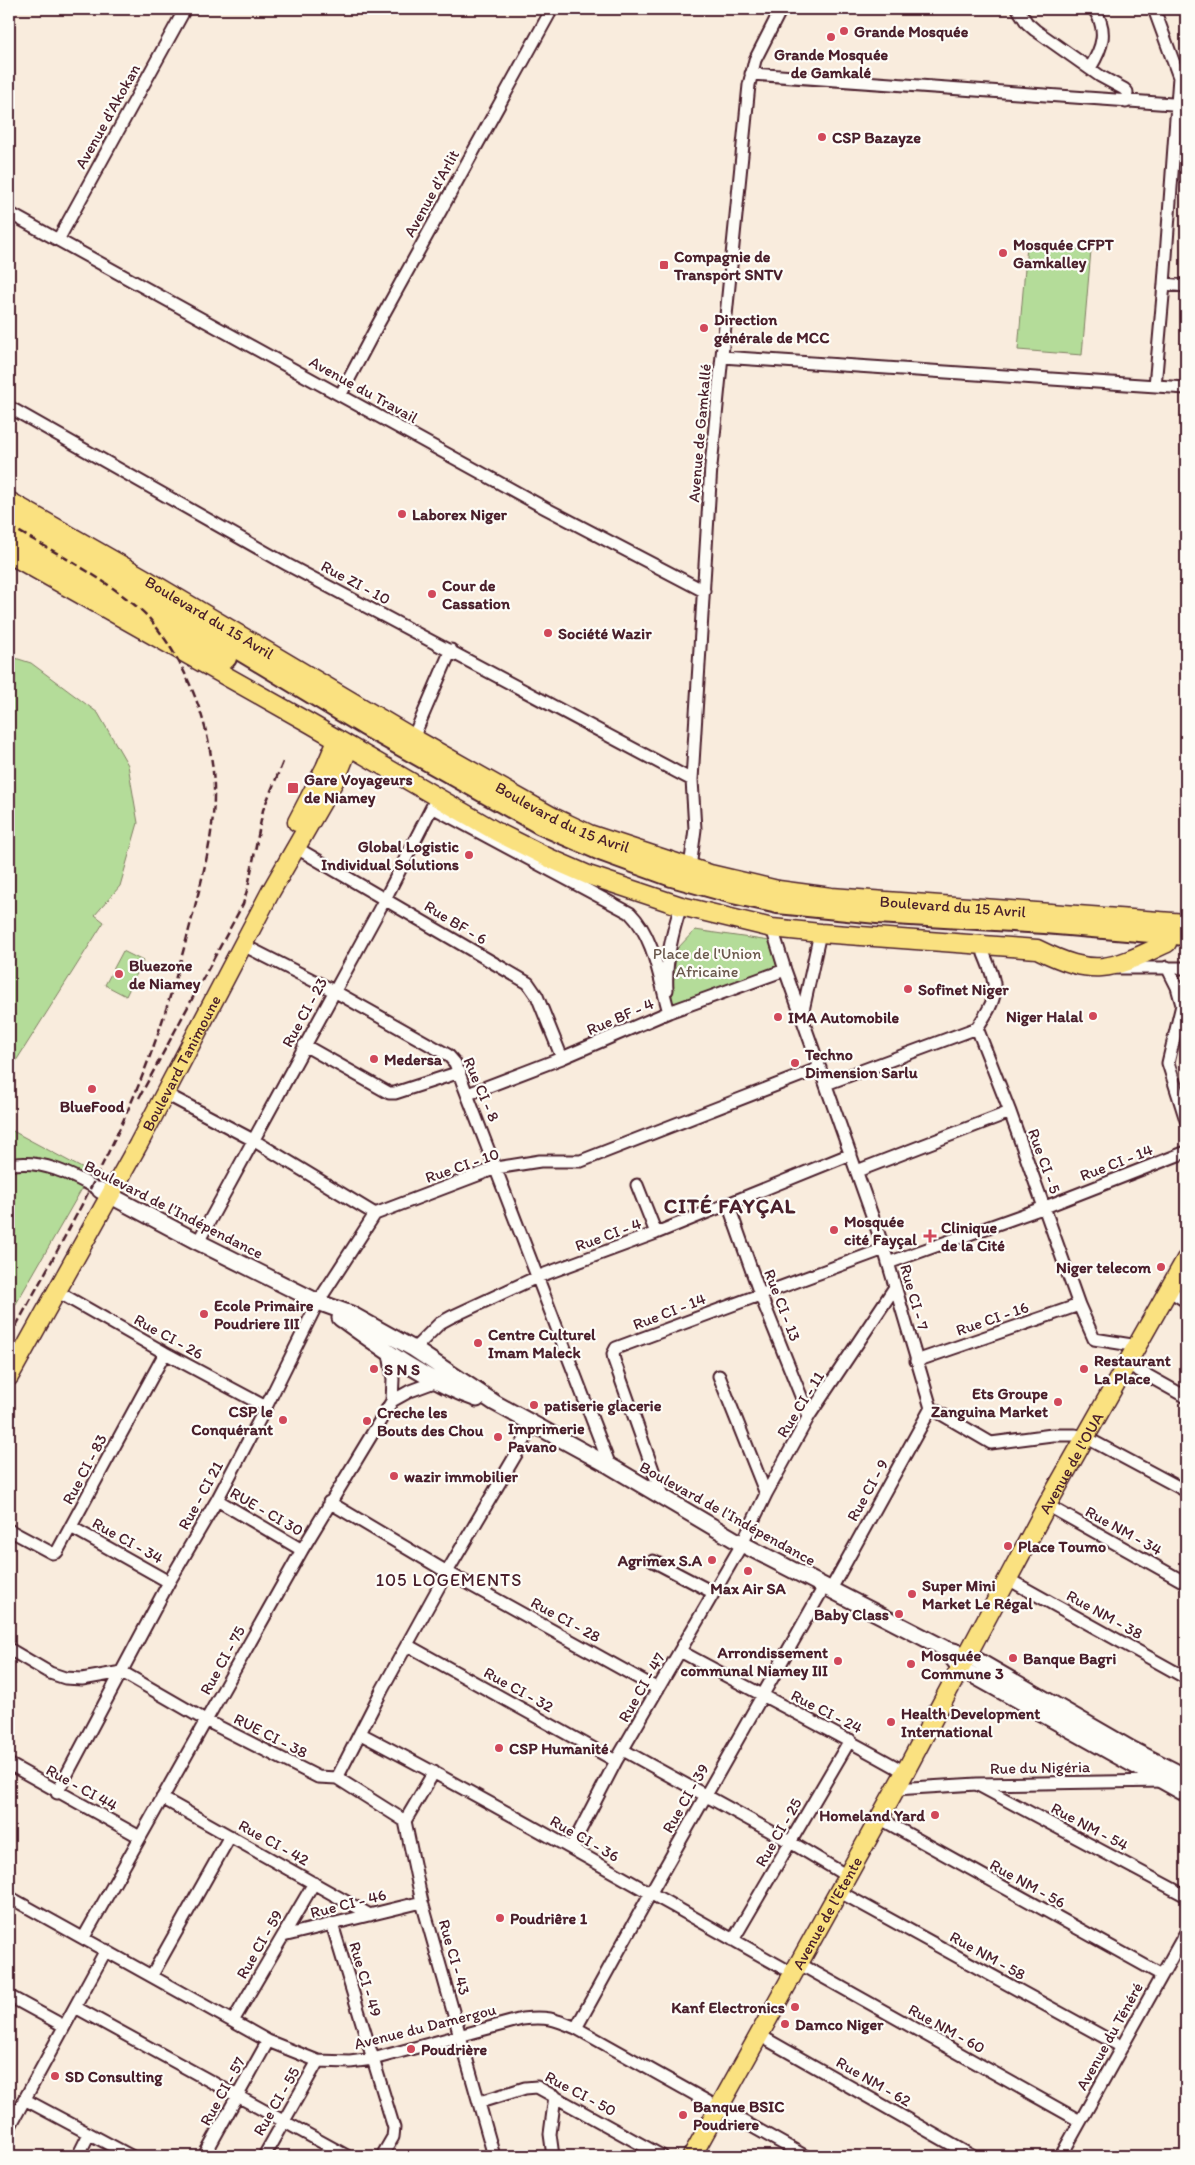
<svg xmlns="http://www.w3.org/2000/svg" width="1195" height="2165" viewBox="0 0 1195 2165" font-family="Itim,sans-serif">
<style>
.green{fill:#b4dc99;stroke:#7f7e62}
.lines{fill:none;stroke-linecap:round;stroke-linejoin:round}
.street-casing{stroke:#4a1f2b;stroke-width:15}
.secondary-casing{stroke:#4a1f2b;stroke-width:19}
.primary-casing{stroke:#4a1f2b;stroke-width:21}
.highway-casing{stroke:#4a1f2b;stroke-width:24}
.street{stroke:#fdfcf7;stroke-width:11}
.secondary{stroke:#fdfcf7;stroke-width:15}
.primary{stroke:#fae180;stroke-width:18}
.highway{stroke:#fae180;stroke-width:20}
.rail{stroke:#4a1f2b;stroke-width:2.5;stroke-dasharray:8 4;stroke-linecap:butt}
.poi-dot{fill:#d1495b;stroke:#fdfcf7;stroke-width:2}
.labels{text-anchor:middle;stroke-width:4.5;stroke-linejoin:round;paint-order:stroke}
.poi-label{font-size:16px;font-weight:bold;fill:#4a1f2b;stroke:#fdfcf7;text-anchor:start}
.street-label{font-size:16px;fill:#4a1f2b;stroke:#fdfcf7}
.park-label{font-size:16px;fill:#6a584c;stroke:#fdfcf7}
.neighbourhood-label{font-size:18px;letter-spacing:1px;fill:#4a1f2b;stroke:#fdfcf7}
.district-label{font-size:21px;font-weight:bold;letter-spacing:1px;fill:#4a1f2b;stroke:#fdfcf7}
</style>
<rect width="100%" height="100%" fill="#f9ecdd"/>
<filter id="ink" filterUnits="userSpaceOnUse"><feTurbulence type="fractalNoise" baseFrequency=".02" numOctaves="2"/><feDisplacementMap in="SourceGraphic" scale="10" xChannelSelector="R" yChannelSelector="G"/><feConvolveMatrix kernelMatrix="1 2 1 2 8 2 1 2 1" color-interpolation-filters="sRGB"/></filter>
<g filter="url(#ink)">
<path class="green" d="M 1027,245 L 1091,250 L 1082,355 L 1018,350 Z
M 9,656 L 31,663 L 98,713 L 128,765 L 138,823 L 120,886 L 95,915 L 104,922 L 9,1072 Z
M 695,930 L 770,941 L 777,968 L 677,1006 L 671,1003 L 677,949 Z
M 123,951 L 143,961 L 126,996 L 105,985 Z
M 9,1129 L 91,1173 L 9,1316 Z"/>
<g class="lines">
<defs>
<path id="street" d="M 1018,9 L 1027,23 L 1035,30 L 1100,76 L 1124,89 L 1127,92 L 1126,102
M 1154,9 L 1179,77 L 1164,284
M 1090,68 C 1103,47 1108,30 1094,9
M 751,74 L 1186,105
M 9,213 L 545,508 L 704,591
M 58,240 L 185,9
M 722,357 L 1186,388
M 1155,386 L 1164,284 L 1186,286
M 341,394 L 377,326 L 552,9
M 9,407 L 288,565 L 692,780
M 413,738 L 451,650
M 432,807 L 630,913 C 655,938 659,979 669,1012
M 295,847 L 528,983 L 537,996 L 562,1058
M 690,868 L 695,829 L 692,780 L 711,466 L 749,85 L 755,60 L 781,9
M 772,928 L 785,970 L 884,1249 L 931,1408 L 991,1443 L 1052,1435 L 1075,1435 L 1085,1437 L 1186,1491
M 243,945 L 334,991 L 448,1055 L 455,1063 L 610,1466
M 984,954 C 999,990 999,995 977,1028 L 1010,1112 L 1079,1305 L 1094,1339 L 1138,1346
M 1167,967 L 1177,987 L 1182,1005 L 1168,1063 L 1186,1120
M 1117,968 L 1186,968
M 667,990 C 665,962 672,933 681,906
M 802,1015 L 820,933
M 304,1045 L 389,1093 L 395,1093 L 460,1072
M 826,1084 L 977,1028
M 164,1093 L 253,1140 L 375,1214 L 496,1168 L 540,1161 L 581,1161 L 820,1068
M 468,1094 L 562,1058 L 669,1012 L 785,970
M 9,1165 C 41,1158 72,1175 100,1190
M 857,1171 L 1010,1112
M 637,1185 L 656,1233
M 728,1204 L 760,1294 L 809,1416
M 198,1242 L 385,899 L 437,797
M 888,1263 L 1045,1207 L 1186,1152
M 1168,1290 L 1186,1301
M 58,1292 L 165,1353 L 266,1407
M 414,1349 L 440,1323 L 451,1317 L 537,1277 L 656,1233 L 851,1154
M 389,1353 L 393,1379 L 392,1401
M 916,1361 L 1079,1305
M 1127,1364 L 1186,1397
M 719,1376 L 766,1494
M 663,1498 L 614,1360 L 613,1354 L 616,1348 L 884,1249
M 217,1500 L 302,1550
M 329,1502 L 447,1572 L 658,1689
M 1047,1505 L 1186,1583
M 71,1527 L 169,1582
M 9,1530 L 52,1553 L 57,1552 L 165,1353
M 653,1561 L 714,1593
M 1008,1579 L 1186,1678
M 831,1589 L 931,1408
M 407,1645 L 616,1761
M 9,1649 L 50,1673 L 65,1678 L 82,1679 L 122,1672 L 207,1721 L 318,1777 L 337,1778 L 405,1821
M 680,1651 C 755,1692 831,1730 905,1772
M 361,1734 C 507,1810 649,1893 792,1973
M 623,1750 L 792,1843 L 847,1876
M 9,1764 L 140,1837
M 434,1772 L 405,1821 L 422,1902 L 494,2156
M 337,1778 L 382,1690 L 447,1572 L 534,1424
M 978,1785 L 1186,1896
M 895,1789 L 977,1784 L 1163,1781
M 57,1793 L 169,1582 L 217,1500 L 266,1407 L 318,1302 L 375,1214
M 162,1798 L 370,1915
M 879,1818 L 1162,1975
M 571,1848 L 616,1761 L 742,1544 L 766,1494 L 809,1416 L 895,1287
M 838,1891 L 1122,2047
M 9,1897 L 268,2041 L 318,2061 L 350,2062 L 373,2059 L 522,2019 C 547,2016 554,2019 576,2028 L 805,2156
M 332,1924 L 394,2128 L 393,2137 L 382,2156
M 283,1936 L 422,1902
M 84,1937 L 302,1550 L 392,1401 L 410,1391 L 437,1381
M 733,1940 L 850,1740
M 798,1963 L 1080,2121
M 152,1975 L 230,1836
M 9,1996 L 64,2026
M 75,2007 L 347,2156
M 233,2021 L 314,1883
M 576,2028 L 650,1894 L 825,1585
M 759,2035 L 972,2156
M 24,2099 L 131,2156
M 480,2102 L 525,2088 L 537,2087 L 662,2156
M 9,2128 L 106,1950
M 78,2156 L 89,2134
M 204,2156 L 268,2041
M 264,2156 L 318,2061
M 553,2156 L 550,2134 L 555,2096
M 1061,2156 L 1186,1932"/>
<path id="secondary" d="M 100,1190 L 198,1242 L 318,1302 L 351,1314 L 414,1349 L 495,1403 L 610,1466 L 742,1544 L 946,1649 L 968,1655 L 1131,1749 L 1186,1777
M 340,1318 C 382,1348 427,1382 477,1399
M 953,1659 L 960,1668 L 1186,1794"/>
<g id="primary">
<path id="s1" d="M 9,501 L 144,578 L 413,738 L 553,817 L 589,834 L 710,874 L 778,890 L 831,897 L 1186,923"/>
<path d="M 9,554 L 311,724 L 497,832 L 549,858 L 588,875 L 681,906 L 772,928 L 820,933 L 1037,949 C 1096,978 1110,970 1167,943"/>
<path d="M 297,822 L 325,768 L 337,740"/>
<path id="s2" d="M 9,1377 L 138,1145 L 271,891 L 337,776 L 349,747"/>
<path id="s3" d="M 692,2156 L 905,1772 L 1047,1505 L 1186,1259"/>
</g>
<path id="highway" d="M 9,515 L 159,601 L 365,725 L 541,824 L 603,851 L 672,876 L 733,893 L 778,903 L 877,913 L 1045,923 L 1186,935
M 9,537 L 226,658"/>
</defs>
<use href="#street" class="street-casing"/>
<use href="#secondary" class="secondary-casing"/>
<use href="#primary" class="primary-casing"/>
<use href="#highway" class="highway-casing"/>
<use href="#street" class="street"/>
<use href="#secondary" class="secondary"/>
<use href="#primary" class="primary"/>
<use href="#highway" class="highway"/>
<path class="rail" d="M 9,526 C 49,549 90,570 126,598 C 133,604 142,610 148,617 C 187,662 212,727 214,787 C 215,832 203,875 192,918 C 176,980 157,1044 131,1103 C 96,1184 51,1261 9,1339
M 139,1098 L 243,904 L 248,887 L 263,810 L 283,762"/>
</g>
</g>
<g class="poi-dot">
<circle cx="844" cy="31" r="5"/>
<circle cx="831" cy="37" r="5"/>
<circle cx="822" cy="137" r="5"/>
<circle cx="1003" cy="253" r="5"/>
<rect x="659" y="260" width="10" height="10" rx="2.5"/>
<circle cx="704" cy="328" r="5"/>
<circle cx="402" cy="514" r="5"/>
<circle cx="432" cy="594" r="5"/>
<circle cx="548" cy="633" r="5"/>
<rect x="287" y="782" width="12" height="12" rx="2.5"/>
<circle cx="469" cy="855" r="5"/>
<circle cx="119" cy="974" r="5"/>
<circle cx="908" cy="989" r="5"/>
<circle cx="1093" cy="1016" r="5"/>
<circle cx="778" cy="1017" r="5"/>
<circle cx="374" cy="1059" r="5"/>
<circle cx="795" cy="1063" r="5"/>
<circle cx="92" cy="1089" r="5"/>
<circle cx="834" cy="1230" r="5"/>
<path d="M927.5 1228.5h5v5h5v5h-5v5h-5v-5h-5v-5h5z"/>
<circle cx="1161" cy="1267" r="5"/>
<circle cx="204" cy="1314" r="5"/>
<circle cx="478" cy="1343" r="5"/>
<circle cx="374" cy="1369" r="5"/>
<circle cx="1084" cy="1369" r="5"/>
<circle cx="1058" cy="1402" r="5"/>
<circle cx="534" cy="1405" r="5"/>
<circle cx="283" cy="1420" r="5"/>
<circle cx="367" cy="1421" r="5"/>
<circle cx="498" cy="1437" r="5"/>
<circle cx="394" cy="1476" r="5"/>
<circle cx="1008" cy="1546" r="5"/>
<circle cx="712" cy="1560" r="5"/>
<circle cx="748" cy="1571" r="5"/>
<circle cx="912" cy="1594" r="5"/>
<circle cx="899" cy="1614" r="5"/>
<circle cx="1013" cy="1658" r="5"/>
<circle cx="838" cy="1661" r="5"/>
<circle cx="911" cy="1664" r="5"/>
<circle cx="891" cy="1722" r="5"/>
<circle cx="499" cy="1748" r="5"/>
<circle cx="935" cy="1815" r="5"/>
<circle cx="500" cy="1918" r="5"/>
<circle cx="795" cy="2007" r="5"/>
<circle cx="785" cy="2024" r="5"/>
<circle cx="411" cy="2049" r="5"/>
<circle cx="55" cy="2076" r="5"/>
<circle cx="683" cy="2115" r="5"/>
</g>
<g class="labels">
<g class="poi-label">
<text x="854" y="37">Grande Mosquée</text>
<text x="831" y="60" text-anchor="middle">Grande Mosquée<tspan x="831" dy="18">de Gamkalé</tspan></text>
<text x="832" y="143">CSP Bazayze</text>
<text x="1013" y="250">Mosquée CFPT<tspan x="1013" dy="18">Gamkalley</tspan></text>
<text x="674" y="262">Compagnie de<tspan x="674" dy="18">Transport SNTV</tspan></text>
<text x="714" y="325">Direction<tspan x="714" dy="18">générale de MCC</tspan></text>
<text x="412" y="520">Laborex Niger</text>
<text x="442" y="591">Cour de<tspan x="442" dy="18">Cassation</tspan></text>
<text x="558" y="639">Société Wazir</text>
<text x="304" y="785">Gare Voyageurs<tspan x="304" dy="18">de Niamey</tspan></text>
<text x="459" y="852" text-anchor="end">Global Logistic<tspan x="459" dy="18">Individual Solutions</tspan></text>
<text x="129" y="971">Bluezone<tspan x="129" dy="18">de Niamey</tspan></text>
<text x="918" y="995">Sofinet Niger</text>
<text x="1083" y="1022" text-anchor="end">Niger Halal</text>
<text x="788" y="1023">IMA Automobile</text>
<text x="805" y="1060">Techno<tspan x="805" dy="18">Dimension Sarlu</tspan></text>
<text x="384" y="1065">Medersa</text>
<text x="92" y="1112" text-anchor="middle">BlueFood</text>
<text x="844" y="1227">Mosquée<tspan x="844" dy="18">cité Fayçal</tspan></text>
<text x="941" y="1233">Clinique<tspan x="941" dy="18">de la Cité</tspan></text>
<text x="1151" y="1273" text-anchor="end">Niger telecom</text>
<text x="214" y="1311">Ecole Primaire<tspan x="214" dy="18">Poudriere III</tspan></text>
<text x="488" y="1340">Centre Culturel<tspan x="488" dy="18">Imam Maleck</tspan></text>
<text x="1094" y="1366">Restaurant<tspan x="1094" dy="18">La Place</tspan></text>
<text x="384" y="1375">S N S</text>
<text x="1048" y="1399" text-anchor="end">Ets Groupe<tspan x="1048" dy="18">Zanguina Market</tspan></text>
<text x="544" y="1411">patiserie glacerie</text>
<text x="273" y="1417" text-anchor="end">CSP le<tspan x="273" dy="18">Conquérant</tspan></text>
<text x="377" y="1418">Creche les<tspan x="377" dy="18">Bouts des Chou</tspan></text>
<text x="508" y="1434">Imprimerie<tspan x="508" dy="18">Pavano</tspan></text>
<text x="404" y="1482">wazir immobilier</text>
<text x="1018" y="1552">Place Toumo</text>
<text x="702" y="1566" text-anchor="end">Agrimex S.A</text>
<text x="922" y="1591">Super Mini<tspan x="922" dy="18">Market Le Régal</tspan></text>
<text x="748" y="1594" text-anchor="middle">Max Air SA</text>
<text x="889" y="1620" text-anchor="end">Baby Class</text>
<text x="828" y="1658" text-anchor="end">Arrondissement<tspan x="828" dy="18">communal Niamey III</tspan></text>
<text x="921" y="1661">Mosquée<tspan x="921" dy="18">Commune 3</tspan></text>
<text x="1023" y="1664">Banque Bagri</text>
<text x="901" y="1719">Health Development<tspan x="901" dy="18">International</tspan></text>
<text x="509" y="1754">CSP Humanité</text>
<text x="925" y="1821" text-anchor="end">Homeland Yard</text>
<text x="510" y="1924">Poudriêre 1</text>
<text x="785" y="2013" text-anchor="end">Kanf Electronics</text>
<text x="795" y="2030">Damco Niger</text>
<text x="421" y="2055">Poudrière</text>
<text x="65" y="2082">SD Consulting</text>
<text x="693" y="2112">Banque BSIC<tspan x="693" dy="18">Poudriere</tspan></text>
</g>
<g class="street-label">
<text transform="translate(107 116) rotate(-61)" y="6">Avenue d'Akokan</text>
<text transform="translate(431 193) rotate(-61)" y="6">Avenue d'Arlit</text>
<text transform="translate(364 389) rotate(29)" y="6">Avenue du Travail</text>
<text transform="translate(699 433) rotate(-85)" y="6">Avenue de Gamkallé</text>
<text transform="translate(356 582) rotate(28)" y="6">Rue ZI - 10</text>
<text dy="6" stroke="none"><textPath href="#s1" startOffset="232">Boulevard du 15 Avril</textPath></text>
<text dy="6" stroke="none"><textPath href="#s1" startOffset="638">Boulevard du 15 Avril</textPath></text>
<text dy="6" stroke="none"><textPath href="#s1" startOffset="1042">Boulevard du 15 Avril</textPath></text>
<text transform="translate(456 922) rotate(31)" y="6">Rue BF - 6</text>
<text transform="translate(304 1012) rotate(-61)" y="6">Rue CI - 23</text>
<text transform="translate(620 1016) rotate(-23)" y="6">Rue BF - 4</text>
<text dy="6" stroke="none"><textPath href="#s2" startOffset="358">Boulevard Tanimoune</textPath></text>
<text transform="translate(482 1089) rotate(67)" y="6">Rue CI - 8</text>
<text transform="translate(1045 1161) rotate(70)" y="6">Rue CI - 5</text>
<text transform="translate(1116 1162) rotate(-21)" y="6">Rue CI - 14</text>
<text transform="translate(462 1165) rotate(-19)" y="6">Rue CI - 10</text>
<text transform="translate(174 1209) rotate(27)" y="6">Boulevard de l'Indépendance</text>
<text transform="translate(608 1234) rotate(-20)" y="6">Rue CI - 4</text>
<text transform="translate(915 1297) rotate(74)" y="6">Rue CI - 7</text>
<text transform="translate(783 1305) rotate(69)" y="6">Rue CI - 13</text>
<text transform="translate(669 1311) rotate(-21)" y="6">Rue CI - 14</text>
<text transform="translate(992 1318) rotate(-19)" y="6">Rue CI - 16</text>
<text transform="translate(169 1336) rotate(29)" y="6">Rue CI - 26</text>
<text transform="translate(800 1404) rotate(-58)" y="6">Rue CI - 11</text>
<text dy="6" stroke="none"><textPath href="#s3" startOffset="790">Avenue de l'OUA</textPath></text>
<text transform="translate(84 1469) rotate(-62)" y="6">Rue CI - 83</text>
<text transform="translate(867 1490) rotate(-61)" y="6">Rue CI - 9</text>
<text transform="translate(200 1495) rotate(-61)" y="6">Rue - CI 21</text>
<text transform="translate(267 1511) rotate(30)" y="6">RUE - CI 30</text>
<text transform="translate(728 1513) rotate(29)" y="6">Boulevard de l'Indépendance</text>
<text transform="translate(1124 1530) rotate(29)" y="6">Rue NM - 34</text>
<text transform="translate(128 1540) rotate(29)" y="6">Rue CI - 34</text>
<text transform="translate(1105 1614) rotate(29)" y="6">Rue NM - 38</text>
<text transform="translate(566 1619) rotate(29)" y="6">Rue CI - 28</text>
<text transform="translate(222 1660) rotate(-61)" y="6">Rue CI - 75</text>
<text transform="translate(641 1687) rotate(-60)" y="6">Rue CI - 47</text>
<text transform="translate(519 1689) rotate(29)" y="6">Rue CI - 32</text>
<text transform="translate(827 1711) rotate(27)" y="6">Rue CI - 24</text>
<text transform="translate(271 1735) rotate(27)" y="6">RUE CI - 38</text>
<text transform="translate(1040 1767) rotate(-1)" y="6">Rue du Nigéria</text>
<text transform="translate(82 1787) rotate(29)" y="6">Rue - CI 44</text>
<text transform="translate(685 1798) rotate(-60)" y="6">Rue CI - 39</text>
<text transform="translate(1090 1826) rotate(28)" y="6">Rue NM - 54</text>
<text transform="translate(778 1832) rotate(-60)" y="6">Rue CI - 25</text>
<text transform="translate(585 1838) rotate(30)" y="6">Rue CI - 36</text>
<text transform="translate(274 1842) rotate(29)" y="6">Rue CI - 42</text>
<text transform="translate(1028 1883) rotate(29)" y="6">Rue NM - 56</text>
<text transform="translate(348 1903) rotate(-14)" y="6">Rue CI - 46</text>
<text dy="6" stroke="none"><textPath href="#s3" startOffset="278">Avenue de l'Etente</textPath></text>
<text transform="translate(259 1944) rotate(-60)" y="6">Rue CI - 59</text>
<text transform="translate(988 1955) rotate(29)" y="6">Rue NM - 58</text>
<text transform="translate(455 1957) rotate(74)" y="6">Rue CI - 43</text>
<text transform="translate(366 1979) rotate(73)" y="6">Rue CI - 49</text>
<text transform="translate(425 2026) rotate(-14)" y="6">Avenue du Damergou</text>
<text transform="translate(947 2028) rotate(29)" y="6">Rue NM - 60</text>
<text transform="translate(1109 2036) rotate(-61)" y="6">Avenue du Ténéré</text>
<text transform="translate(874 2081) rotate(30)" y="6">Rue NM - 62</text>
<text transform="translate(222 2091) rotate(-61)" y="6">Rue CI - 57</text>
<text transform="translate(581 2093) rotate(28)" y="6">Rue CI - 50</text>
<text transform="translate(276 2101) rotate(-60)" y="6">Rue CI - 55</text>
</g>
<g class="park-label">
<text x="707" y="959">Place de l'Union<tspan x="707" dy="18">Africaine</tspan></text>
</g>
<g class="neighbourhood-label">
<text x="449" y="1586">105 LOGEMENTS</text>
</g>
<g class="district-label">
<text x="730" y="1213">CITÉ FAYÇAL</text>
</g>
</g>
<rect width="1195" height="2165" fill="none" stroke="#fdfcf7" stroke-width="30"/>
<rect x="15" y="15" width="1165" height="2135" fill="none" stroke="#4a1f2b" stroke-width="2" filter="url(#ink)"/>
</svg>
